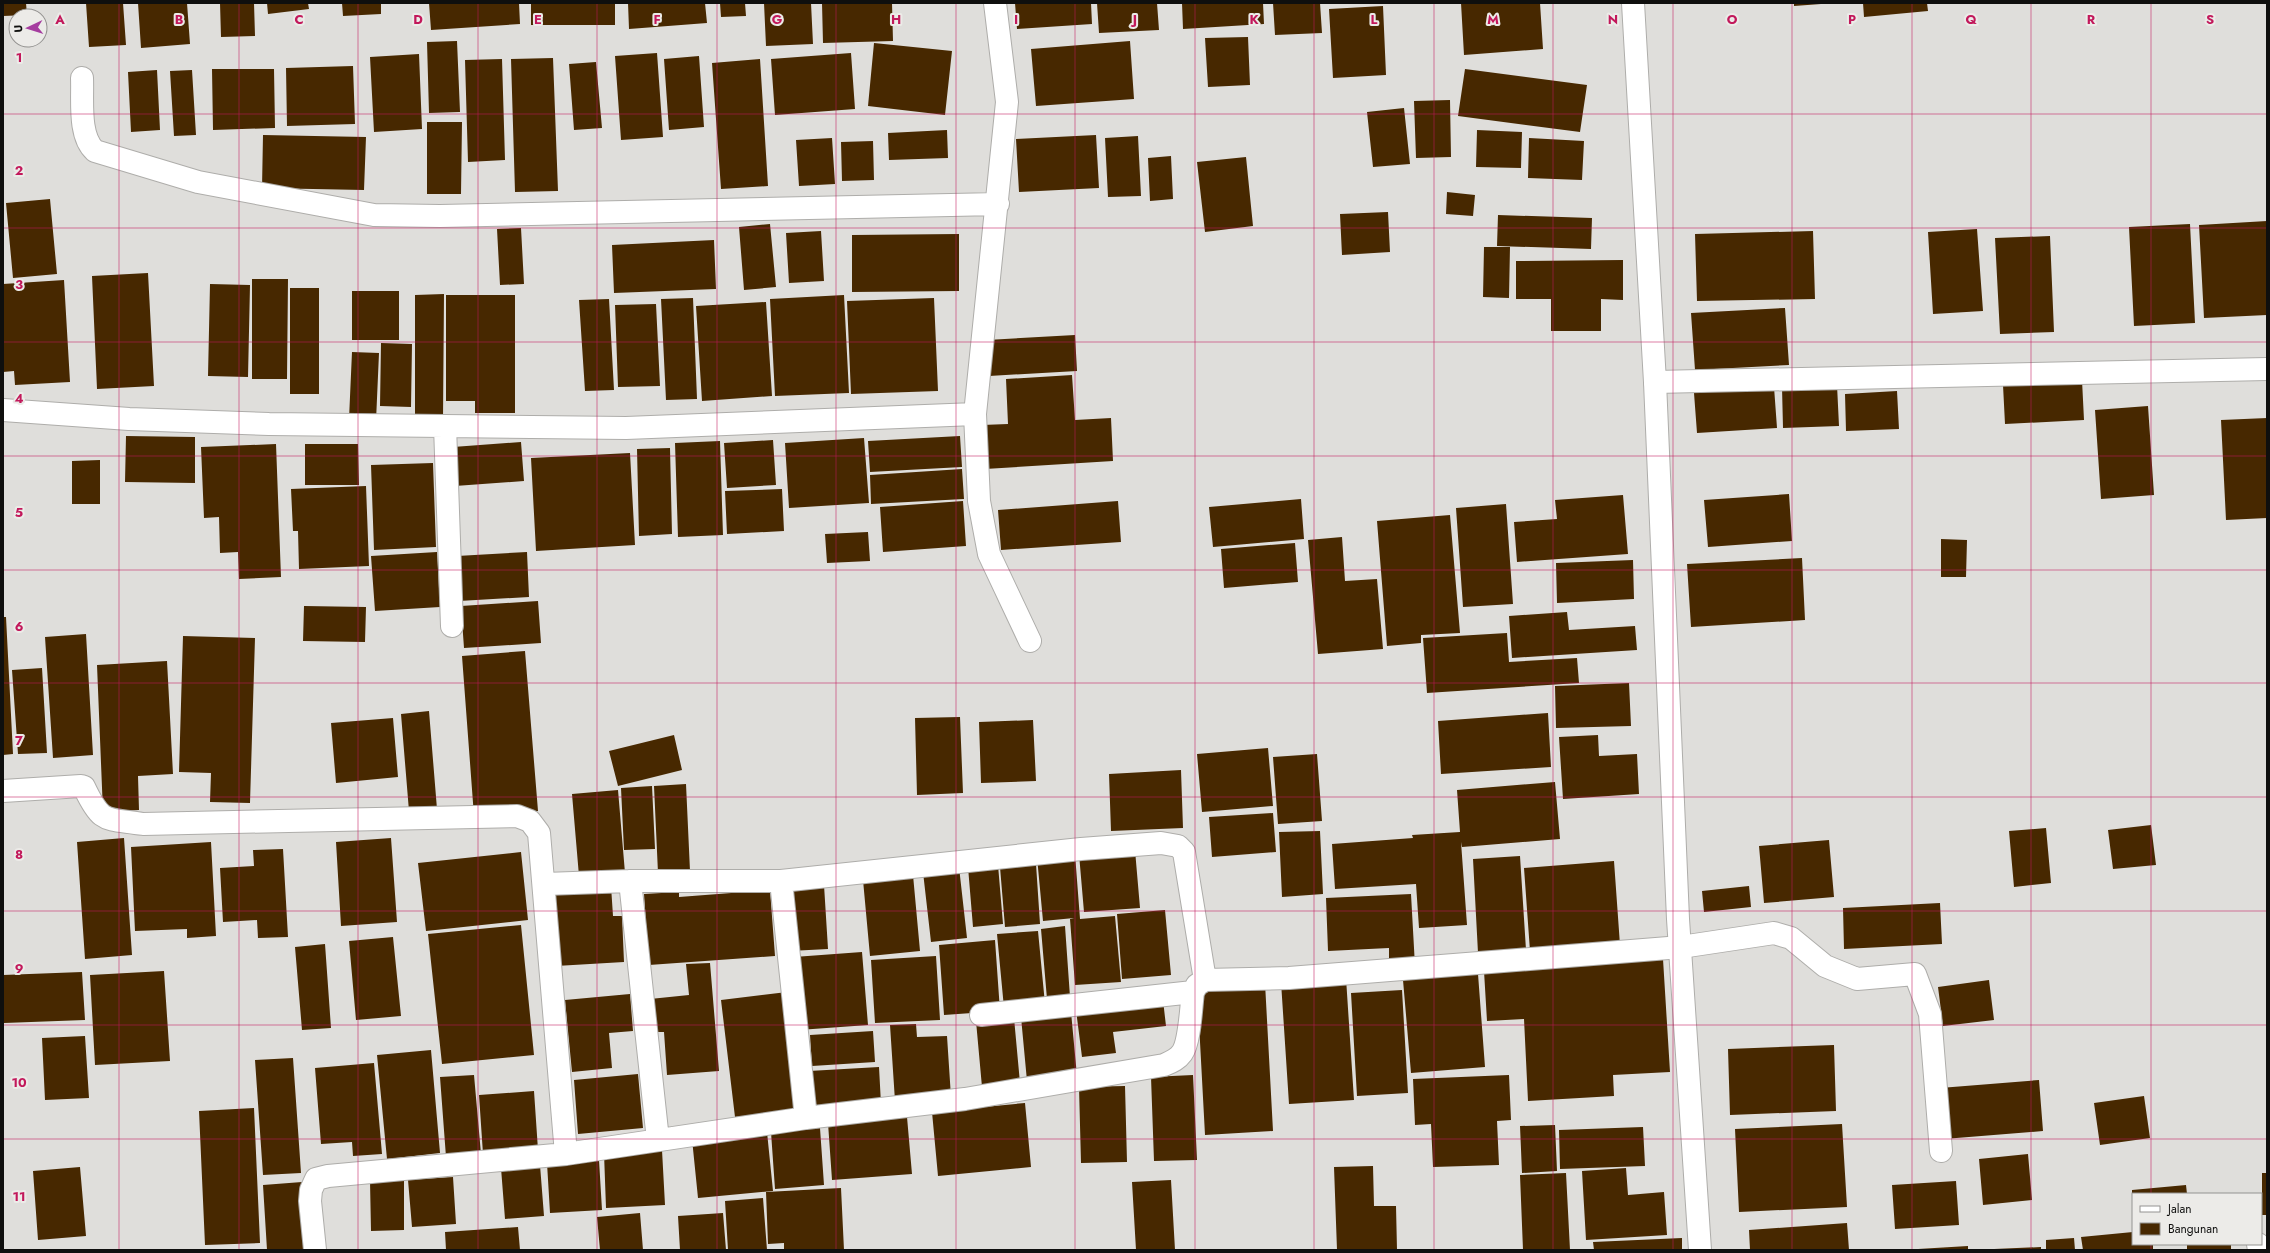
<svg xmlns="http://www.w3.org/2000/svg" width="2270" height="1253" viewBox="0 0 2270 1253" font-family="Jost,sans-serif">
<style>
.building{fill:#472800}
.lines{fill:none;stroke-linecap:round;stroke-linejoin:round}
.minor-casing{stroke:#aeadaa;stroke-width:24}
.tertiary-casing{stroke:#aeadaa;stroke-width:24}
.minor{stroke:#fff;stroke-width:22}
.tertiary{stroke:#fff;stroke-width:22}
.grid{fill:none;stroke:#c2185b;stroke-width:1;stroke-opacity:0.55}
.grid-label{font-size:13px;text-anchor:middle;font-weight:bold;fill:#c2185b;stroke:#ecebe8;stroke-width:4;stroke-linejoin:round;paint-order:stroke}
</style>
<rect width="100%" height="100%" fill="#dfdedb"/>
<path class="building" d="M 3,3 L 26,3 L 27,15 L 3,16 Z
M 86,3 L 123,3 L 126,45 L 89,47 Z
M 138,3 L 187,3 L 190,44 L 141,48 Z
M 220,3 L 254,3 L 255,36 L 221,37 Z
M 267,3 L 308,3 L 309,9 L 268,14 Z
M 342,3 L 381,3 L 381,14 L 343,16 Z
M 429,3 L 519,3 L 520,24 L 431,30 Z
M 531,3 L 615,3 L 615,25 L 531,25 Z
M 628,3 L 705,3 L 707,23 L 629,29 Z
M 720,3 L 745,3 L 746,16 L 721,17 Z
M 764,3 L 811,3 L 813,44 L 766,46 Z
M 822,3 L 892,3 L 893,41 L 823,43 Z
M 1015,3 L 1091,3 L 1092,24 L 1017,29 Z
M 1097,3 L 1157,3 L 1159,30 L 1099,33 Z
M 1182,3 L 1263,3 L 1264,24 L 1183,29 Z
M 1273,3 L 1320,3 L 1322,33 L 1275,35 Z
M 1461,3 L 1540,3 L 1543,49 L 1464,55 Z
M 1794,3 L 1821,3 L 1821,4 L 1794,6 Z
M 1863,3 L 1927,3 L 1928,11 L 1864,17 Z
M 1383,6 L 1386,75 L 1333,78 L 1329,9 Z
M 1248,37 L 1250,85 L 1208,87 L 1205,38 Z
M 457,41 L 460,112 L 429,113 L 427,42 Z
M 1130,41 L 1134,99 L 1036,106 L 1031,49 Z
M 874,43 L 952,51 L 945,115 L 868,106 Z
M 657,53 L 663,137 L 621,140 L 615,56 Z
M 851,53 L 855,109 L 775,115 L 771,59 Z
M 419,54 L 422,129 L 374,132 L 370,57 Z
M 699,56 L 704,127 L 669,130 L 664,59 Z
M 553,58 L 558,191 L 515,192 L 511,59 Z
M 502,59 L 505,160 L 468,162 L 465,60 Z
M 760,59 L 768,186 L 721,189 L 712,63 Z
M 596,62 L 602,128 L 574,130 L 569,64 Z
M 353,66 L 355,124 L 287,126 L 286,68 Z
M 212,69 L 274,69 L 275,128 L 213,130 Z
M 1465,69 L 1587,85 L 1580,132 L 1458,116 Z
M 157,70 L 160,130 L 131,132 L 128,72 Z
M 192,70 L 196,135 L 174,136 L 170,71 Z
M 1450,100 L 1451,157 L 1416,158 L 1414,101 Z
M 1404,108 L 1410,164 L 1373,167 L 1367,112 Z
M 427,122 L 462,122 L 461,194 L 427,194 Z
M 947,130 L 948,158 L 889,160 L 888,133 Z
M 1477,130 L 1522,132 L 1521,168 L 1476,167 Z
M 263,135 L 366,137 L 364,190 L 262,188 Z
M 1096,135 L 1099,188 L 1019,192 L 1016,139 Z
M 1138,136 L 1141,196 L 1108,197 L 1105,138 Z
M 832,138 L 835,184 L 799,186 L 796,140 Z
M 1529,138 L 1584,141 L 1582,180 L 1528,178 Z
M 873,141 L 874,180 L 842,181 L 841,142 Z
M 1171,156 L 1173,199 L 1150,201 L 1148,158 Z
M 1246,157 L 1253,226 L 1205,232 L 1197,162 Z
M 1447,192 L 1475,195 L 1473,216 L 1446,214 Z
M 50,199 L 57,274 L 13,278 L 6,203 Z
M 1388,212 L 1390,252 L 1342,255 L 1340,214 Z
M 1498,215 L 1592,218 L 1591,249 L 1497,246 Z
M 2267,221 L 2267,315 L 2204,318 L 2199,225 Z
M 770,224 L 776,287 L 744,290 L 739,227 Z
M 2190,224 L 2195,323 L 2134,326 L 2129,227 Z
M 521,228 L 524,284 L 500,285 L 497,229 Z
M 1977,229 L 1983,311 L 1933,314 L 1928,232 Z
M 821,231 L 824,281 L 789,283 L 786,233 Z
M 1813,231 L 1815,299 L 1697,301 L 1695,234 Z
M 959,234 L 959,291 L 852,292 L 852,235 Z
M 2050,236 L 2054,332 L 2000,334 L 1995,238 Z
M 714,240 L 716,289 L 614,293 L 612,245 Z
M 1484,247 L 1510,247 L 1509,298 L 1483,297 Z
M 1623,260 L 1623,300 L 1601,299 L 1601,331 L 1551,331 L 1551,299 L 1516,299 L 1516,261 Z
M 148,273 L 154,386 L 97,389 L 92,276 Z
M 252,279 L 288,279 L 287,379 L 252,379 Z
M 64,280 L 70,382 L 15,385 L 14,371 L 3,372 L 3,284 Z
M 210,284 L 250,285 L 248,377 L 208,376 Z
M 290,288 L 319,288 L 319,394 L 290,394 Z
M 352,291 L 399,291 L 399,340 L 352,340 Z
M 444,294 L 443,418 L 415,418 L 415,295 Z
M 446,295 L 515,295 L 515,413 L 475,413 L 475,401 L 446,401 Z
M 844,295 L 849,393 L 775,396 L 770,299 Z
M 693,298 L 697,399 L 666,400 L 661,299 Z
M 934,298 L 938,391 L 851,394 L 847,301 Z
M 609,299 L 614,390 L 585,391 L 579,300 Z
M 766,302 L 772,396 L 702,401 L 696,306 Z
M 656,304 L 660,386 L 618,387 L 615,305 Z
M 1785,308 L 1789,365 L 1695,370 L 1691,313 Z
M 1075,335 L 1077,371 L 989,376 L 987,340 Z
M 381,343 L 412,344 L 411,407 L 380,406 Z
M 352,352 L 379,353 L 376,421 L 349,419 Z
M 1072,375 L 1075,420 L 1111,418 L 1113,461 L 985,469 L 982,425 L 1008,424 L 1006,379 Z
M 2082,380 L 2084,420 L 2005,424 L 2003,385 Z
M 1837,385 L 1839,426 L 1783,428 L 1782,387 Z
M 1774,387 L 1777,428 L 1697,433 L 1694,393 Z
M 1897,391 L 1899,429 L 1846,431 L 1845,394 Z
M 2148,406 L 2154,495 L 2101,499 L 2095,410 Z
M 2267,418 L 2267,518 L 2226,520 L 2221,420 Z
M 126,436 L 195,437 L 195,483 L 125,482 Z
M 960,436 L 962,467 L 870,472 L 868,441 Z
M 864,438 L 869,503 L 789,508 L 785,443 Z
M 773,440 L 776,485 L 727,488 L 724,443 Z
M 720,441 L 723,535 L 678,537 L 675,443 Z
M 521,442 L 524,481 L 455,486 L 453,447 Z
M 276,444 L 281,577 L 239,579 L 238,552 L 220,553 L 219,517 L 204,518 L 201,447 Z
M 305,444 L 358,444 L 359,485 L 305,485 Z
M 670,448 L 672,534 L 639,536 L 637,449 Z
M 630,453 L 635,545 L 536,551 L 531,458 Z
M 100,460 L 100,504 L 72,504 L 72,461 Z
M 433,463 L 436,547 L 374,550 L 371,465 Z
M 962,469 L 964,499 L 871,504 L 870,475 Z
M 366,486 L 369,566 L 299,569 L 298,531 L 293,531 L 291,489 Z
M 782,489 L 784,531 L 727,534 L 725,491 Z
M 1789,494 L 1792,541 L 1708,547 L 1704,500 Z
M 1623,495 L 1628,554 L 1517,562 L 1514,522 L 1557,519 L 1555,500 Z
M 1301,499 L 1304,539 L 1213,547 L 1209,507 Z
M 963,501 L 966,546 L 883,552 L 880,507 Z
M 1118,501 L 1121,542 L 1001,550 L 998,510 Z
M 1506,504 L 1513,604 L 1463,607 L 1456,508 Z
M 1450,515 L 1460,633 L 1421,635 L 1421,643 L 1387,646 L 1377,521 Z
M 868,532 L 870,561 L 827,563 L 825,534 Z
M 1342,537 L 1345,581 L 1377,579 L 1383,649 L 1318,654 L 1308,540 Z
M 1941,539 L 1967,540 L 1966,577 L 1941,577 Z
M 1295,543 L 1298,582 L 1224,588 L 1221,549 Z
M 437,552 L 440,607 L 375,611 L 371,556 Z
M 527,552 L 529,597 L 459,601 L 457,556 Z
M 1802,558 L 1805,620 L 1691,627 L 1687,564 Z
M 1633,560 L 1634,599 L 1557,603 L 1556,563 Z
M 538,601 L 541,643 L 464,648 L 461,606 Z
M 304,606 L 366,607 L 365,642 L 303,641 Z
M 1567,612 L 1569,630 L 1635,626 L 1637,650 L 1512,658 L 1509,616 Z
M 3,617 L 6,617 L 13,754 L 3,755 Z
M 1507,633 L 1509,662 L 1577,658 L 1579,683 L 1427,693 L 1423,638 Z
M 86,634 L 93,755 L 53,758 L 45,637 Z
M 183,636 L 255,638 L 250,803 L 210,802 L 211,773 L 179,772 Z
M 525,651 L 538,811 L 474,816 L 462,656 Z
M 167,661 L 173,774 L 138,776 L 139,810 L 103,812 L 97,665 Z
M 42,668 L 47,753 L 18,754 L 12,670 Z
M 1629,683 L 1631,726 L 1556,728 L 1555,686 Z
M 429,711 L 437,809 L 409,811 L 401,714 Z
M 1548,713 L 1551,767 L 1441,774 L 1438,721 Z
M 960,717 L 963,793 L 917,795 L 915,718 Z
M 393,718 L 398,777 L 336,783 L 331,723 Z
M 1033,720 L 1036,781 L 981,783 L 979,722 Z
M 674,735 L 682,770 L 618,786 L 609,751 Z
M 1598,735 L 1599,756 L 1637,754 L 1639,794 L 1563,799 L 1559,737 Z
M 1268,748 L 1273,806 L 1202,812 L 1197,754 Z
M 1317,754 L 1322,821 L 1278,824 L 1273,757 Z
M 1181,770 L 1183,828 L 1111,831 L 1109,774 Z
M 1555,782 L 1560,839 L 1462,847 L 1461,842 L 1467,925 L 1419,928 L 1416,884 L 1335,889 L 1332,844 L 1413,838 L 1412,835 L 1460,832 L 1457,790 Z
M 686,784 L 690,871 L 658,873 L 654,786 Z
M 652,786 L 655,849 L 624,850 L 621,788 Z
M 618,790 L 625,873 L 579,876 L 572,794 Z
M 1273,813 L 1276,852 L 1212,857 L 1209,817 Z
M 2151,825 L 2156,865 L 2113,869 L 2108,830 Z
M 2046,828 L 2051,883 L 2014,887 L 2009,831 Z
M 1320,831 L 1323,894 L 1282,897 L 1279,832 Z
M 124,838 L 132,955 L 85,959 L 77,842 Z
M 391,838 L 397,922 L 341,926 L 336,842 Z
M 1829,840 L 1834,897 L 1764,903 L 1759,846 Z
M 211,842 L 216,936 L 187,938 L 187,929 L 135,931 L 131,847 Z
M 283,849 L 288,937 L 258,938 L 257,920 L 223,922 L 220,868 L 254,866 L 253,850 Z
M 1135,850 L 1140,908 L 1084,912 L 1079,854 Z
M 521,852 L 528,920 L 426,931 L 418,863 Z
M 1075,854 L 1080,919 L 1115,916 L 1121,982 L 1075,985 L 1070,919 L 1074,918 L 1043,921 L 1037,857 Z
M 1520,856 L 1526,950 L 1478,953 L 1473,859 Z
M 1614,861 L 1620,945 L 1530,951 L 1524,868 Z
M 1036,864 L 1040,924 L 1005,927 L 1000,867 Z
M 998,865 L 1003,924 L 973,927 L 968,867 Z
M 959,867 L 967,938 L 931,942 L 923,872 Z
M 913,875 L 920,951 L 870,956 L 863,880 Z
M 824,885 L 828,949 L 790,951 L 786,887 Z
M 611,886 L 613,916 L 622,916 L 624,962 L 556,966 L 552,890 Z
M 1749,886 L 1751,907 L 1704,912 L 1702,891 Z
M 770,890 L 775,956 L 649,965 L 644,894 L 679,892 L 679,897 Z
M 1411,894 L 1415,966 L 1389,967 L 1389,948 L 1328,951 L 1326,898 Z
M 1940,903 L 1942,944 L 1844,949 L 1843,908 Z
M 1165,910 L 1171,975 L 1122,979 L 1117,914 Z
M 521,925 L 534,1055 L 442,1064 L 428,934 Z
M 1065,926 L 1070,997 L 1047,999 L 1041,929 Z
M 1038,931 L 1045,1004 L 1004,1008 L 997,934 Z
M 393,937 L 401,1016 L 356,1020 L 349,941 Z
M 995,940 L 1000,1011 L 944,1015 L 939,945 Z
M 325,944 L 331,1028 L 302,1030 L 295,947 Z
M 862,952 L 868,1025 L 799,1030 L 794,957 Z
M 936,956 L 940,1020 L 875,1023 L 871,960 Z
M 1663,959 L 1670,1072 L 1613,1075 L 1614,1096 L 1528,1101 L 1524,1019 L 1487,1021 L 1484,971 Z
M 710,963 L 719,1071 L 667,1075 L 664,1032 L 653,1032 L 650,999 L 689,995 L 686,964 Z
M 164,971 L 170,1061 L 95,1065 L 90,975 Z
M 82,972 L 85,1020 L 4,1023 L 3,975 Z
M 1478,974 L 1485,1067 L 1411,1073 L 1403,980 Z
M 1346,978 L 1354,1100 L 1289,1104 L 1281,982 Z
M 1989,980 L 1994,1020 L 1943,1026 L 1938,987 Z
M 1265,983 L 1273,1131 L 1205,1135 L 1197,986 Z
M 1402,990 L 1408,1093 L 1357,1096 L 1351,993 Z
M 787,992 L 801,1109 L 735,1117 L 721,1000 Z
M 630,994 L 633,1031 L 609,1033 L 612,1068 L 572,1072 L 565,1000 Z
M 1163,1000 L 1166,1026 L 1113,1032 L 1116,1053 L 1082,1057 L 1076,1010 Z
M 1071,1012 L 1077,1076 L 1027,1081 L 1021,1017 Z
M 1014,1018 L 1020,1083 L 982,1087 L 976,1021 Z
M 916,1024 L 917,1037 L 947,1036 L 951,1097 L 895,1101 L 890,1025 Z
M 873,1031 L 875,1062 L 812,1066 L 810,1035 Z
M 85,1036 L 89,1098 L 45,1100 L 42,1038 Z
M 1834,1045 L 1836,1111 L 1730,1115 L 1728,1049 Z
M 431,1050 L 440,1153 L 387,1159 L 377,1055 Z
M 293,1058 L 301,1173 L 263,1175 L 255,1060 Z
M 374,1063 L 382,1154 L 353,1156 L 352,1142 L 321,1144 L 315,1068 Z
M 879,1067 L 881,1104 L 812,1108 L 809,1071 Z
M 638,1074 L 643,1128 L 578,1134 L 574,1080 Z
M 474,1075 L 481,1154 L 446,1157 L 440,1077 Z
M 1193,1075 L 1197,1160 L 1154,1161 L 1151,1077 Z
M 1509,1075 L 1511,1120 L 1497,1121 L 1499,1165 L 1433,1167 L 1431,1124 L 1415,1125 L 1413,1079 Z
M 2039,1080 L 2043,1131 L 1944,1139 L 1940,1088 Z
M 1125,1086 L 1127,1162 L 1081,1163 L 1079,1087 Z
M 534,1091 L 538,1150 L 483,1154 L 479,1095 Z
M 2144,1096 L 2150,1138 L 2100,1145 L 2094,1103 Z
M 1025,1103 L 1031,1167 L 938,1176 L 932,1112 Z
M 254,1108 L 260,1243 L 205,1245 L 199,1111 Z
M 907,1117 L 912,1174 L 832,1180 L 828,1123 Z
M 1842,1124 L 1847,1207 L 1739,1212 L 1735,1129 Z
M 1555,1125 L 1557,1171 L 1522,1173 L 1520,1126 Z
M 1643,1127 L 1645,1166 L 1560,1169 L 1559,1130 Z
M 820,1128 L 824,1185 L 775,1189 L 771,1132 Z
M 767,1132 L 773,1191 L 698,1198 L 692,1139 Z
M 662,1150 L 665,1205 L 606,1208 L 604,1153 Z
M 2028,1154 L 2032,1200 L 1983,1205 L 1979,1159 Z
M 599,1160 L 602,1210 L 550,1213 L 547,1163 Z
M 540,1165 L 544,1216 L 505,1219 L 501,1168 Z
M 1373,1166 L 1374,1206 L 1396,1206 L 1397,1250 L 1337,1250 L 1334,1167 Z
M 80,1167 L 86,1236 L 38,1240 L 33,1171 Z
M 1626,1168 L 1628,1195 L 1664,1192 L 1667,1235 L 1586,1240 L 1582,1171 Z
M 1566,1173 L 1570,1250 L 1523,1250 L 1520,1175 Z
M 2262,1173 L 2267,1173 L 2267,1215 L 2262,1215 Z
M 453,1177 L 456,1224 L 412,1227 L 408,1180 Z
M 1171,1180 L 1175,1250 L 1136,1250 L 1132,1182 Z
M 370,1181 L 404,1181 L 404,1230 L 371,1231 Z
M 1956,1181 L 1959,1225 L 1895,1229 L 1892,1185 Z
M 302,1182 L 307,1250 L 267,1250 L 263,1185 Z
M 2186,1185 L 2187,1194 L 2132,1194 L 2132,1190 Z
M 841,1188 L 844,1250 L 784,1250 L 784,1243 L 768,1244 L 766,1192 Z
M 763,1198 L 767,1250 L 728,1250 L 725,1201 Z
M 640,1213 L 643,1250 L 600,1250 L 597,1217 Z
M 723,1213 L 726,1250 L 680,1250 L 678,1216 Z
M 1847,1223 L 1849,1250 L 1750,1250 L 1749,1230 Z
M 518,1227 L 520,1250 L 446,1250 L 445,1232 Z
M 2133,1232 L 2133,1244 L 2153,1244 L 2153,1250 L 2083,1250 L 2081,1237 Z
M 1682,1238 L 1682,1250 L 1594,1250 L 1593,1242 Z
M 2074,1238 L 2075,1250 L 2046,1250 L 2046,1240 Z
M 2187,1244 L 2231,1244 L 2231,1250 L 2187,1250 Z
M 1968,1246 L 1968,1250 L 1918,1250 L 1918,1249 Z
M 2041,1247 L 2041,1250 L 1994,1250 L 1994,1249 Z"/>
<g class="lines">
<defs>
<path id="minor" d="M 995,3 L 1007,102 L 975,414 L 979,501 L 989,554 L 1030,641
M 82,78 C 83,99 78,136 95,151 L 198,182 L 374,215 L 440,216 L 998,204
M 1655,382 L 2267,369
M 3,410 L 129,419 L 269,424 L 626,428 L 975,414
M 445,426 L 452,626
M 3,791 L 81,786 L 84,787 C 102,825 105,818 143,824 L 517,816 L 530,821 L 539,833 L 566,1154
M 630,881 L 658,1140
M 781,881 L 806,1118
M 545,884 L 630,881 L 781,881 L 1081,849 L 1161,843 L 1178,846 L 1184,852 L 1205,980
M 981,1015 L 1193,992
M 2258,1244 L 2259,1250
M 315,1250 L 310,1201 L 311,1190 L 316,1179 L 328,1176 L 566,1154 L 806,1118 L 965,1099 L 1164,1065 C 1171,1062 1177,1060 1182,1053 C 1190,1042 1191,1006 1193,992 L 1197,985 L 1205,980 L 1289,978 L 1681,947 L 1774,933 L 1791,938 L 1825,966 L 1857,979 L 1915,974 L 1930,1014 L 1941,1151"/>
<path id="tertiary" d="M 1633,3 L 1655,382 L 1678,919 L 1700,1250"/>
</defs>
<use href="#minor" class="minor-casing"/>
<use href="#tertiary" class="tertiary-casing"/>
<use href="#minor" class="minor"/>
<use href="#tertiary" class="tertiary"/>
</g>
<path class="grid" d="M 119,3 L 119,1250M 239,3 L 239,1250M 358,3 L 358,1250M 478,3 L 478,1250M 597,3 L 597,1250M 717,3 L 717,1250M 836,3 L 836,1250M 956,3 L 956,1250M 1075,3 L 1075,1250M 1195,3 L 1195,1250M 1314,3 L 1314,1250M 1434,3 L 1434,1250M 1553,3 L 1553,1250M 1673,3 L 1673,1250M 1792,3 L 1792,1250M 1912,3 L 1912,1250M 2031,3 L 2031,1250M 2151,3 L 2151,1194M 3,114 L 2267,114M 3,228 L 2267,228M 3,342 L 2267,342M 3,456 L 2267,456M 3,570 L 2267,570M 3,683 L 2267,683M 3,797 L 2267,797M 3,911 L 2267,911M 3,1025 L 2267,1025M 3,1139 L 2267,1139M 2151,1244 L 2151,1250"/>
<g class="grid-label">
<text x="60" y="24">A</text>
<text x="179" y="24">B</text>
<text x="299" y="24">C</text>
<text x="418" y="24">D</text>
<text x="538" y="24">E</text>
<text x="657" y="24">F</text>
<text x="777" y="24">G</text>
<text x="896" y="24">H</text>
<text x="1016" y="24">I</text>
<text x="1135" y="24">J</text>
<text x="1254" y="24">K</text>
<text x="1374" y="24">L</text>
<text x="1493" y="24">M</text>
<text x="1613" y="24">N</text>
<text x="1732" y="24">O</text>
<text x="1852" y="24">P</text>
<text x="1971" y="24">Q</text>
<text x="2091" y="24">R</text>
<text x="2210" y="24">S</text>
<text x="19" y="62">1</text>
<text x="19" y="175">2</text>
<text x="19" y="289">3</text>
<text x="19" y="403">4</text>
<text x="19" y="517">5</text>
<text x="19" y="631">6</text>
<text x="19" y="745">7</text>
<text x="19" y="859">8</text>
<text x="19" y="973">9</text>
<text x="19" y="1087">10</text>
<text x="19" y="1201">11</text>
</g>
<rect width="2270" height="1253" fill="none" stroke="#0f0f0e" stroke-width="8"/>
<rect x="2132" y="1193" width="130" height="52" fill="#ecebe8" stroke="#949391"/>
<rect x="2140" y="1206" width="20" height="6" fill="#ffffff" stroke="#949391"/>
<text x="2168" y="1213" font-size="12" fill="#0f0f0e">Jalan</text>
<rect x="2140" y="1223" width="20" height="12" fill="#472800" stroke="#949391"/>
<text x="2168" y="1233" font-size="12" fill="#0f0f0e">Bangunan</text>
<g transform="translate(28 28) rotate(266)"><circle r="19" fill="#ecebe8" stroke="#949391"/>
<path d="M0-3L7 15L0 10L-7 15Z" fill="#a53d9f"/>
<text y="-6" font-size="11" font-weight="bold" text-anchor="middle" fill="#0f0f0e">U</text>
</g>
</svg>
